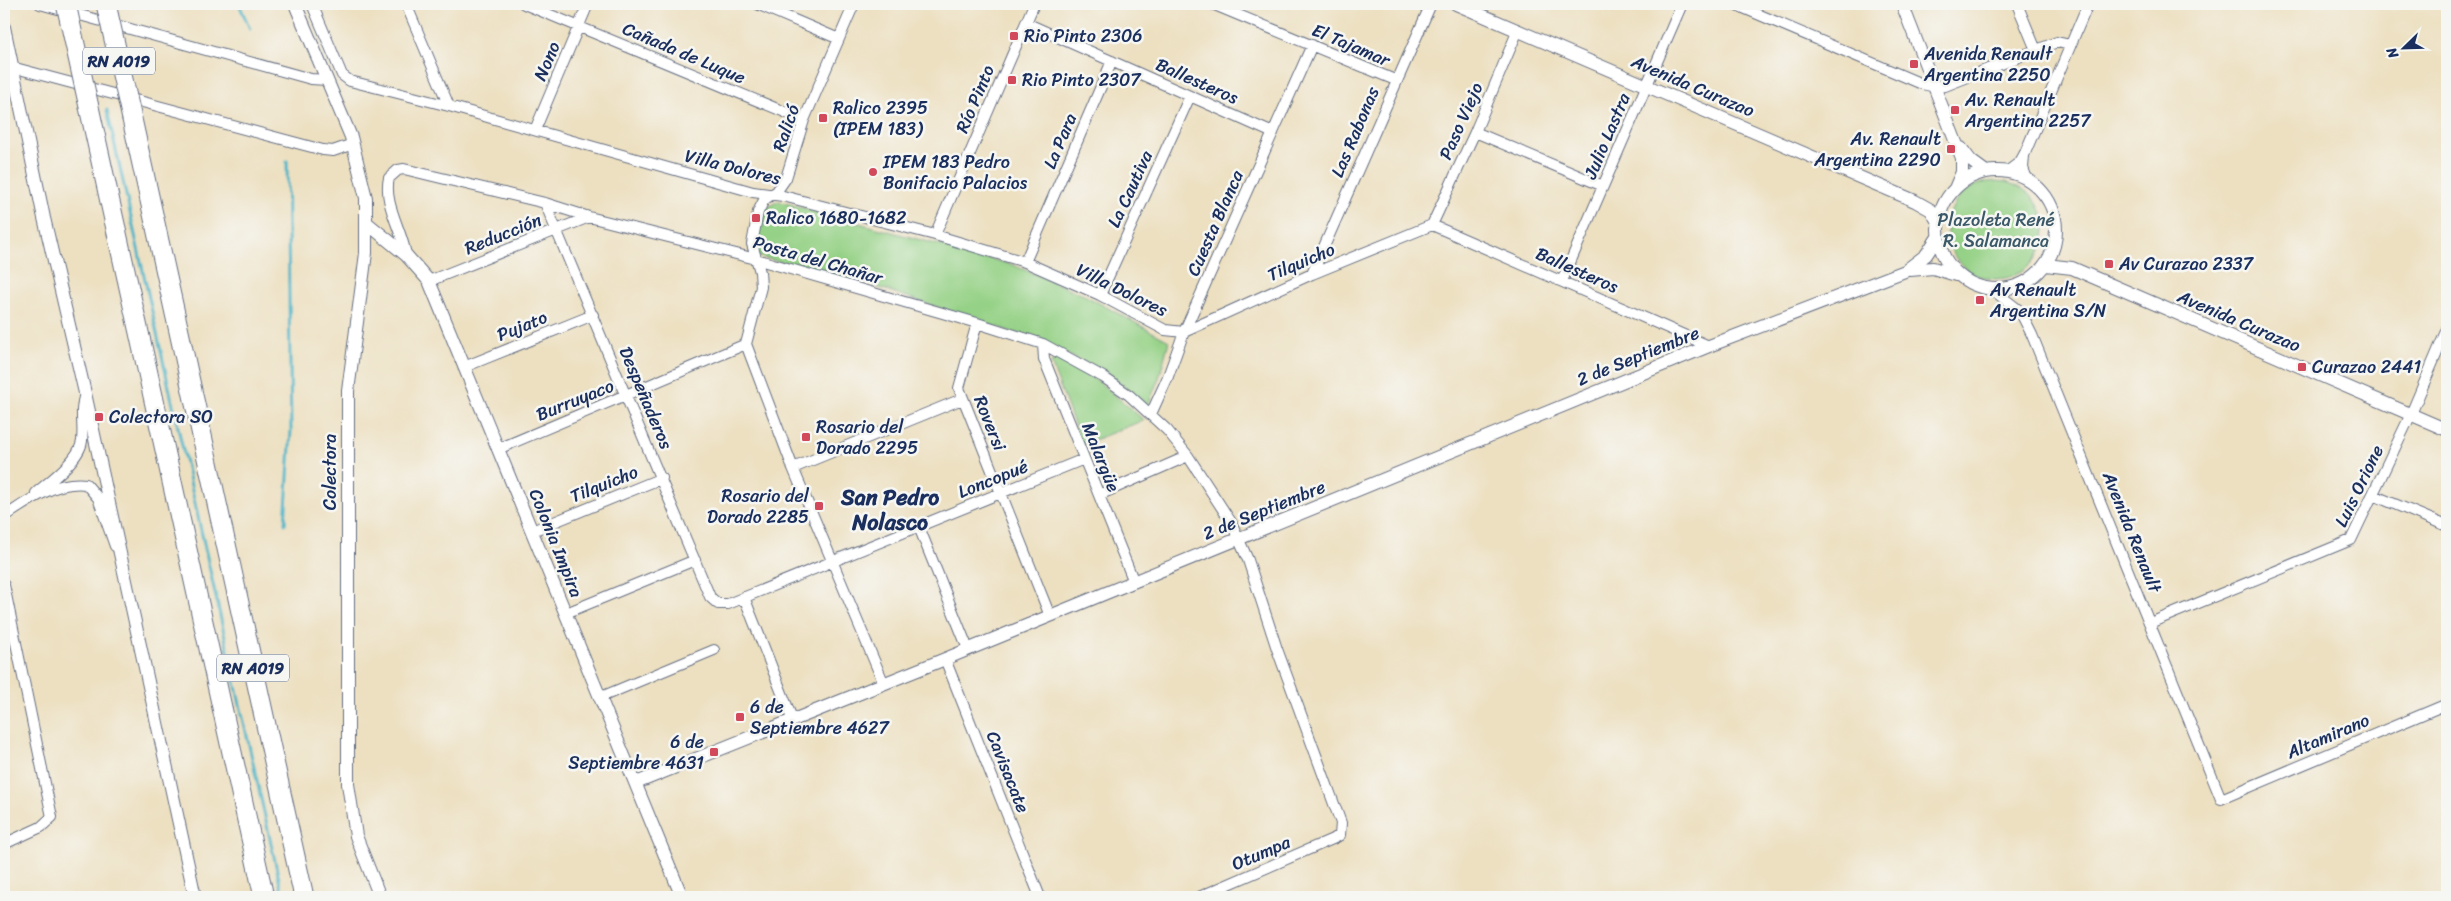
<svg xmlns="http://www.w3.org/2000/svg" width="2451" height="901" viewBox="0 0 2451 901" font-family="Sriracha,sans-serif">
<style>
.green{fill:#95d186;stroke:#588072}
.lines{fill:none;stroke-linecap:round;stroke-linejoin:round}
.stream{stroke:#49b3c7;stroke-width:3}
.minor-casing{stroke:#646d81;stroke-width:12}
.tertiary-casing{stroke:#646d81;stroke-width:14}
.motorway-casing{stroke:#646d81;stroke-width:21}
.minor{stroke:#fff;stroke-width:10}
.tertiary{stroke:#fff;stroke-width:12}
.motorway{stroke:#fff;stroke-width:19}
.motorway-bridge-casing{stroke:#646d81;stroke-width:21;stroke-linecap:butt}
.motorway-bridge{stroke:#fff;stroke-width:19}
.poi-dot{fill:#d1495b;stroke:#f6f6f2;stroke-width:2}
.labels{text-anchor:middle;stroke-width:5;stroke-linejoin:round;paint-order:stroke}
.shield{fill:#f6f6f2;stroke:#5d6b8a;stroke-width:1}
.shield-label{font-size:16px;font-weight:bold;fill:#1b2f5e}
.poi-label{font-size:18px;fill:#1b2f5e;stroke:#f6f6f2;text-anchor:start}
.street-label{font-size:18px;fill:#1b2f5e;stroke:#f6f6f2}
.park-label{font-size:18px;fill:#3a5868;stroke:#f6f6f2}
.district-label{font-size:22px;font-weight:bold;fill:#1b2f5e;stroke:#f6f6f2}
</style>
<rect width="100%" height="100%" fill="#f6f6f2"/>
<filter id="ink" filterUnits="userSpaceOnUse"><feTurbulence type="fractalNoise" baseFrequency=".02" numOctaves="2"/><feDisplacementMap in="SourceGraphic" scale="10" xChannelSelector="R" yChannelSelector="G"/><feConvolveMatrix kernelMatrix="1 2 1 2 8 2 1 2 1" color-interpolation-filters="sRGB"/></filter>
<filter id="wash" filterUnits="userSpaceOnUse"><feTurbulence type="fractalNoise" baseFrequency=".0096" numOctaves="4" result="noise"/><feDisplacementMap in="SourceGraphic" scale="20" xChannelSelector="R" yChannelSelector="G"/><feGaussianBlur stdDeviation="1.12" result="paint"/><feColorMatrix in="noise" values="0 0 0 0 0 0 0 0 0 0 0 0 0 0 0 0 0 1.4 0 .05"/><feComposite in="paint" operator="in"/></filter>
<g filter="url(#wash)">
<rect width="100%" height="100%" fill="#ede0c1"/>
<path class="green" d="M1947 230a49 49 0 1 1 98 0a49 49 0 1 1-98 0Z
M 778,201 L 1013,265 L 1086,296 L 1169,341 L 1159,378 L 1148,405 L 1105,372 L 1039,341 L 865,283 L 756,256 L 758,232 L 764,210 Z
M 1057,358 L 1099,382 L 1144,420 L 1082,445 L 1051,363 Z"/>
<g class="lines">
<path class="stream" d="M 239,4 L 250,29
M 107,110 L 283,897
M 285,524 L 291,430 L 287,161"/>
</g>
</g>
<g filter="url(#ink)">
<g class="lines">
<defs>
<path id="minor" d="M 40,4 L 311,79 L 327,80
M 312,4 L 342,75 L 350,81 L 449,106 L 753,192 L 783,196 L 935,235 L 1025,262 L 1100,295 L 1165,330 L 1184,332
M 406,4 L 449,106
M 524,4 L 804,120
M 757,4 L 839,39
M 854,4 L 804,120 L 786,178 L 777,191 L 764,200 L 758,212 L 752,244 L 760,272 L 761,287 L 746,344 L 793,468 L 884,684
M 1212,4 L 1395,80
M 1734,4 L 1922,84 L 1936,87 L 1945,86 L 2057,42 L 2070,45
M 2017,4 L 2036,50
M 1026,23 L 1273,133
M 4,65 L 323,150 L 333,151 L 353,144
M 535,130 L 588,4
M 1475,132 L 1603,186
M 2024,156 L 2023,168 L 2027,179
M 2008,171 L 2020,162 L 2025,153 L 2088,4
M 545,203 L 710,597 L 718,604 L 728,604 L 1084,459
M 1432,225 L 1709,346
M 1432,225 L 1475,132 L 1518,30
M 935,235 L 1034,4
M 406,255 C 402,230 383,203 389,178 L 398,170 L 404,169 L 545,203 L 589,217 L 756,259 L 977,323 L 1043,344 L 1103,377 L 1129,395 L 1167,430 L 1188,456 L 1231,522 L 1248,560 L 1277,649 L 1341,823 L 1340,835 L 1335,838 L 1199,897
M 1025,262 L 1112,61
M 1312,274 L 1431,4
M 429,281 L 589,217
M 1562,281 L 1682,4
M 1993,290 L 2020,311 L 2032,335 L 2221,799 L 2447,704
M 1100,295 L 1190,96
M 977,323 L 959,388 L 1050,616
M 1184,332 L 1312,274 L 1432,225
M 1043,344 L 1044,359 L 1134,582
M 464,367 L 593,315
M 1151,414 L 1167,379 L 1184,332 L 1312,45
M 498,449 L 746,344
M 793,468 L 962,399
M 36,493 C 49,482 80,459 82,441 C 84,425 79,411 85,394
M 1099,495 L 1188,456
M 2373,495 L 2447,526
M 4,517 C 28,501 56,480 86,484 L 98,498 L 115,546
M 919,527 L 968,649
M 532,531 L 662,478
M 4,585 L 52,817 L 41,827 L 4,844
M 744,597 L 793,721
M 566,613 L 695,560
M 2150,623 L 2351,540 L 2411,414 L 2447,329
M 945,659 L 1040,897
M 601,697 L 714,650"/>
<path id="tertiary" d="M 295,4 L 351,137 L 366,198 L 366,253 L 348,391 L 348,784 L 356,836 L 380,897
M 1456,4 L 1915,201 L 1931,210 L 1938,222
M 1902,4 L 1962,158 L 1962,172 L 1956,186
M 4,27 L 44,218 L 85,393 L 195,897
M 1961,148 L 1971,161 L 1986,172
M1938 230a59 59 0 1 1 118 0a59 59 0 1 1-118 0Z
M 367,223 L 406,255 L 429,281 L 682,897
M 2046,265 L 2072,268 L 2447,430
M 1910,270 L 1933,268 L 1956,275
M 636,783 L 945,659 L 1709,346 L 1905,271 L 1926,255 L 1938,237"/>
<path id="motorway" d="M 89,107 L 264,897
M 132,119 L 304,897"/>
</defs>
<use href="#minor" class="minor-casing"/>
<use href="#tertiary" class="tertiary-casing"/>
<use href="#motorway" class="motorway-casing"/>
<use href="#minor" class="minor"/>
<use href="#tertiary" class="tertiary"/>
<use href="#motorway" class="motorway"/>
<defs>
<path id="motorway-bridge" d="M 66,4 L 89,107
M 106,4 L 132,119"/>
</defs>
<use href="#motorway-bridge" class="motorway-bridge-casing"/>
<use href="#motorway-bridge" class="motorway-bridge"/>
</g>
</g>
<g class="poi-dot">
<rect x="1009" y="31" width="10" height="10" rx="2.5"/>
<rect x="1909" y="59" width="10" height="10" rx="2.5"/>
<rect x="1007" y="75" width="10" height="10" rx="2.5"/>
<rect x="1950" y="105" width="10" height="10" rx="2.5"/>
<rect x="818" y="113" width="10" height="10" rx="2.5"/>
<rect x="1946" y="144" width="10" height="10" rx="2.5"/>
<circle cx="873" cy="172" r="5"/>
<rect x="751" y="213" width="10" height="10" rx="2.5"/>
<rect x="2104" y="259" width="10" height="10" rx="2.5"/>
<rect x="1975" y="295" width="10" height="10" rx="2.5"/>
<rect x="2297" y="362" width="10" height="10" rx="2.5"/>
<rect x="94" y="412" width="10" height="10" rx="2.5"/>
<rect x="801" y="432" width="10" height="10" rx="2.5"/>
<rect x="814" y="501" width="10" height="10" rx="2.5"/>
<rect x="735" y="712" width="10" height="10" rx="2.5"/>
<rect x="709" y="747" width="10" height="10" rx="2.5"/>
</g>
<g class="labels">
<g class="shield">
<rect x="83" y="47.5" width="72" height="27" rx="4"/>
<rect x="217" y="654.5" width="72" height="27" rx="4"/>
</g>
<g class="shield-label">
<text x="119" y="67">RN A019</text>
<text x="253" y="674">RN A019</text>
</g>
<g class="poi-label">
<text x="1024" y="42">Rio Pinto 2306</text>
<text x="1924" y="60">Avenida Renault<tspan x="1924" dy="21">Argentina 2250</tspan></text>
<text x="1022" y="86">Rio Pinto 2307</text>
<text x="1965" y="106">Av. Renault<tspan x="1965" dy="21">Argentina 2257</tspan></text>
<text x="833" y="114">Ralico 2395<tspan x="833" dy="21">(IPEM 183)</tspan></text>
<text x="1941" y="145" text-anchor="end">Av. Renault<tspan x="1941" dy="21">Argentina 2290</tspan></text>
<text x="883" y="168">IPEM 183 Pedro<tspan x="883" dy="21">Bonifacio Palacios</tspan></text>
<text x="766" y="224">Ralico 1680-1682</text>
<text x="2119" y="270">Av Curazao 2337</text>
<text x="1990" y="296">Av Renault<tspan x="1990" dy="21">Argentina S/N</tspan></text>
<text x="2312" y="373">Curazao 2441</text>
<text x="109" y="423">Colectora SO</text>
<text x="816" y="433">Rosario del<tspan x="816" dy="21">Dorado 2295</tspan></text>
<text x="809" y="502" text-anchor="end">Rosario del<tspan x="809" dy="21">Dorado 2285</tspan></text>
<text x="750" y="713">6 de<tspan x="750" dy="21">Septiembre 4627</tspan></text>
<text x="704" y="748" text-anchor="end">6 de<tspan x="704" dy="21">Septiembre 4631</tspan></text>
</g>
<g class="street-label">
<text transform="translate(1351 45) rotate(23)" y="6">El Tajamar</text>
<text transform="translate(684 53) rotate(23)" y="6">Cañada de Luque</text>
<text transform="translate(547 61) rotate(-67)" y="6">Nono</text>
<text transform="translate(1197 81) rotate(24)" y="6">Ballesteros</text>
<text transform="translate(1693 86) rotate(23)" y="6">Avenida Curazao</text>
<text transform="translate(975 99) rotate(-67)" y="6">Río Pinto</text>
<text transform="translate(1461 121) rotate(-66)" y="6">Paso Viejo</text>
<text transform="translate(786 128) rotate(-71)" y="6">Ralicó</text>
<text transform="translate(1355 132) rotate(-67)" y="6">Las Rabonas</text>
<text transform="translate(1607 136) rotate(-67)" y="6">Julio Lastra</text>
<text transform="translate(1060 141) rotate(-67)" y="6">La Para</text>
<text transform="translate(733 167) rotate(14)" y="6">Villa Dolores</text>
<text transform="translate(1130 189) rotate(-65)" y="6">La Cautiva</text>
<text transform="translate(1215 223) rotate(-66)" y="6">Cuesta Blanca</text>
<text transform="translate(503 234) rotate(-22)" y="6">Reducción</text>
<text transform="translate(818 260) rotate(16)" y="6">Posta del Chañar</text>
<text transform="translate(1301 262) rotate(-23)" y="6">Tilquicho</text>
<text transform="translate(1577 270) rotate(24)" y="6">Ballesteros</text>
<text transform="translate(1122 290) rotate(26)" y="6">Villa Dolores</text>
<text transform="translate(2239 321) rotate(23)" y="6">Avenida Curazao</text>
<text transform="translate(522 326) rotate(-22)" y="6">Pujato</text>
<text transform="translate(1638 356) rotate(-22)" y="6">2 de Septiembre</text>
<text transform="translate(646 398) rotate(67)" y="6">Despeñaderos</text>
<text transform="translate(575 400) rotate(-22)" y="6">Burruyaco</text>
<text transform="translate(990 423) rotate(68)" y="6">Roversi</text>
<text transform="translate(1101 457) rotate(68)" y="6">Malargüe</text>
<text transform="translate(330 472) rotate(-90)" y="6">Colectora</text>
<text transform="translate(993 479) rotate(-22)" y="6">Loncopué</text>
<text transform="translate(604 484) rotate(-22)" y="6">Tilquicho</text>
<text transform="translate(2359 486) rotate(-64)" y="6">Luis Orione</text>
<text transform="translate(1264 510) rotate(-22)" y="6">2 de Septiembre</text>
<text transform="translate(2132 532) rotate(68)" y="6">Avenida Renault</text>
<text transform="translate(556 543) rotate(68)" y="6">Colonia Impira</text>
<text transform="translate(2328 736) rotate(-23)" y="6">Altamirano</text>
<text transform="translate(1008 772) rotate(68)" y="6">Cavisacate</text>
<text transform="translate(1261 853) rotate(-23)" y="6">Otumpa</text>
</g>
<g class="park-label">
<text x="1996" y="226">Plazoleta René<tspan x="1996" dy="21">R. Salamanca</tspan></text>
</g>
<g class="district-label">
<text x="890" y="505">San Pedro<tspan x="890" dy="25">Nolasco</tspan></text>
</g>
</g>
<rect width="2451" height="901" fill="none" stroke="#f6f6f2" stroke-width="20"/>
<g transform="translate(2404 48) rotate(247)" stroke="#f6f6f2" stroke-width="4" paint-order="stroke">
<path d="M0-4L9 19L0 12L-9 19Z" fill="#1b2f5e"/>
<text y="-8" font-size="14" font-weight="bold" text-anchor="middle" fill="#1b2f5e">N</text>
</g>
</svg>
